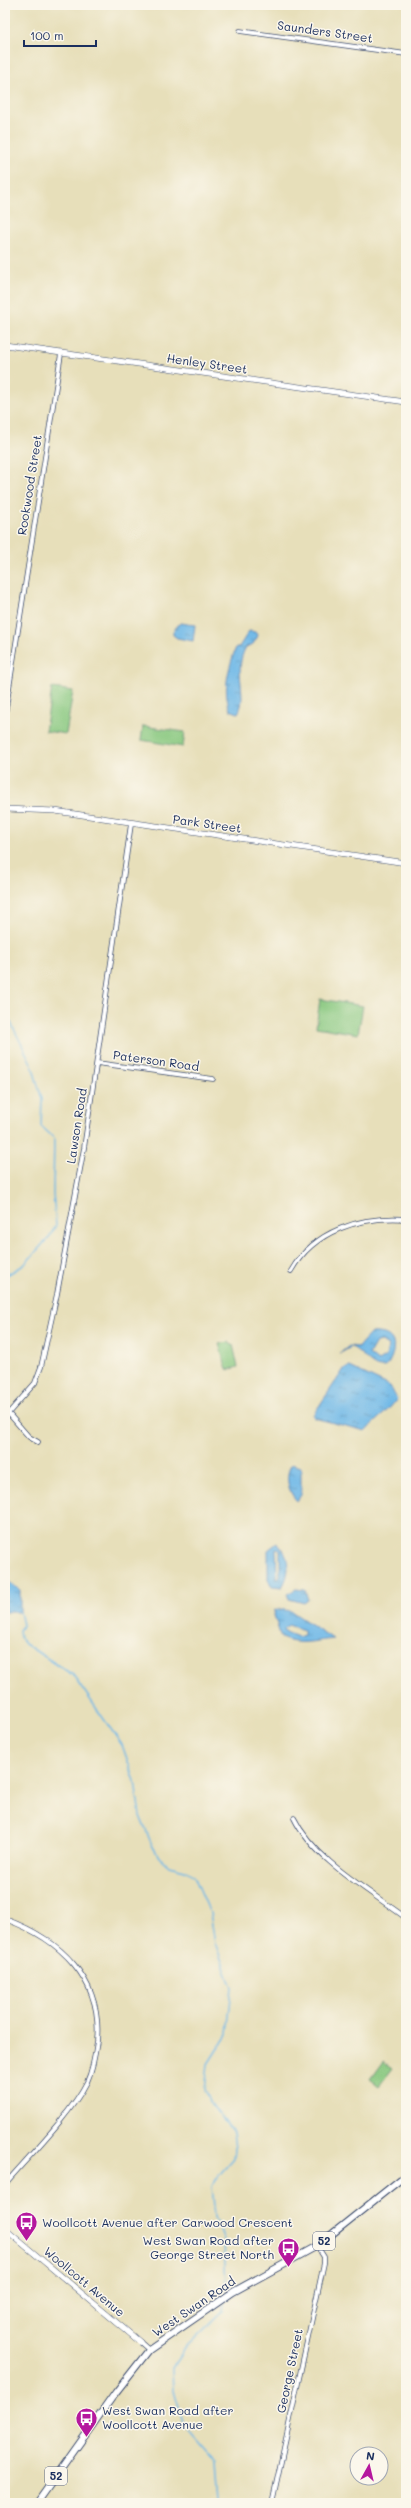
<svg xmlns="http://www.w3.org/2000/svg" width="411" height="2508" viewBox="0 0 411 2508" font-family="Mali,sans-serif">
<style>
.green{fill:#88c87f;stroke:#527c6e}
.water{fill:url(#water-ripples);stroke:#4474a2;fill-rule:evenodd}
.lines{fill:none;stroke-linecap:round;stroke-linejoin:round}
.stream{stroke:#6eb8e7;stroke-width:1.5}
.minor-casing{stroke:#3a496c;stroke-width:5.5}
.tertiary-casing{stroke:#3a496c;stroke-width:6}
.primary-casing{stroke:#3a496c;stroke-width:8}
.minor{stroke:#fff;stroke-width:4}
.tertiary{stroke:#fff;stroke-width:5}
.primary{stroke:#fff;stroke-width:6}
.labels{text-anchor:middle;stroke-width:3;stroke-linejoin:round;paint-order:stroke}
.shield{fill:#fbf7ec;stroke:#5e6b89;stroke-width:1}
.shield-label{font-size:11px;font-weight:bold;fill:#1b2f5e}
.street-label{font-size:12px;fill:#1b2f5e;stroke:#fbf7ec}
.poi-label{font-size:12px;fill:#1b2f5e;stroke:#fbf7ec;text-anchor:start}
</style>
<defs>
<pattern id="water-ripples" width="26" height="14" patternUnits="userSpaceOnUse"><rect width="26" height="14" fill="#6eb8e7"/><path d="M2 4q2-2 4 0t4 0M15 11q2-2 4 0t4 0" fill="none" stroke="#5a96be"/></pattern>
</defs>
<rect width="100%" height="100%" fill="#fbf7ec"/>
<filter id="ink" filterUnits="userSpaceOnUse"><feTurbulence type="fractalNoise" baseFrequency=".025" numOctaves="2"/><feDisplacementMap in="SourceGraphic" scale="8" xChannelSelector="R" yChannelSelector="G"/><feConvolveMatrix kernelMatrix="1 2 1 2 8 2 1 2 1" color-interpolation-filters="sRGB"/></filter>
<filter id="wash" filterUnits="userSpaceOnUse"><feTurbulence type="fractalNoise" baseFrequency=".012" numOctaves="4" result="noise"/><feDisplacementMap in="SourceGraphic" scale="16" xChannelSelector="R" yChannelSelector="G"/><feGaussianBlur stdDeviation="0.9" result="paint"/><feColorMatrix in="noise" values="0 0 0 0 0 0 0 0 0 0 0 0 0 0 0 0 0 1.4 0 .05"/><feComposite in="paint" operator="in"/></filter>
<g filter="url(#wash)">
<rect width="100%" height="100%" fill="#e7dfba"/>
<path class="green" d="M 52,688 L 73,691 L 66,734 L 45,731 Z
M 143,726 L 185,732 L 183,747 L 141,740 Z
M 320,999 L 363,1006 L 358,1034 L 316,1027 Z
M 228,1342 L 233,1345 L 238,1367 L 227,1370 L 219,1344 Z
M 383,2061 L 393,2068 L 379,2086 L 370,2079 Z"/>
<path class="water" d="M 180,623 L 195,625 L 193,641 L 177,638 L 173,635 L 173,631 Z
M 249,631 L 255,632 L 258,636 L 253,644 L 246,647 C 232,672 249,695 238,713 L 230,710 C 222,688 229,668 236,647 L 239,647 Z
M 371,1333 C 397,1331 398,1348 387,1366 C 372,1372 364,1352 351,1347 L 339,1354 L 349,1346 L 358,1347 ZM 382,1341 L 388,1346 L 386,1356 L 378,1361 L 369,1354 L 376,1342 Z
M 350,1367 L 390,1386 L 397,1399 C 388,1412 376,1419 366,1431 L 314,1418 L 313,1415 L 344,1369 Z
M 292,1464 L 301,1467 L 301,1495 L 297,1501 C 288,1492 284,1475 292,1464 Z
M 277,1543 C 290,1555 291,1573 282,1587 L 272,1586 L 268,1580 L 268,1550 ZM 276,1549 L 280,1550 L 280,1577 L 277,1580 Z
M 5,1579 L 20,1590 L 20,1612 L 5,1612 Z
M 296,1589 L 305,1590 L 308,1600 L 304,1603 L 289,1599 L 287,1594 Z
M 278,1609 L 291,1611 L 333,1639 C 314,1641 298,1646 281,1638 L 274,1615 L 275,1610 ZM 288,1625 L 304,1630 L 304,1635 L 298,1637 L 286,1632 L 284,1629 Z"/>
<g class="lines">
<path class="stream" d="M 5,1017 L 10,1021 L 32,1065 L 42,1099 L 41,1126 L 54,1138 L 53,1194 L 56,1225 L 50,1236 L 24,1265 L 5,1276
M 20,1612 L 23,1625 L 19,1630 L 20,1637 L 25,1644 L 73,1675 L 122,1745 L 135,1781 L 140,1816 L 152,1845 L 159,1857 L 169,1866 L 185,1870 L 194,1876 L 210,1913 L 215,1943 L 232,1988 L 227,2034 L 208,2064 L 205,2090 L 211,2104 L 233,2132 L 235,2149 L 234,2158 L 219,2175 L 212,2186 L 215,2217 L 224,2240 L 226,2290
M 218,2503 L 215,2461 L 183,2424 L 173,2390 L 172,2368 L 186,2347 L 223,2311 L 224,2303"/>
</g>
</g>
<g filter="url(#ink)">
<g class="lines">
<defs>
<path id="minor" d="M 240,31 L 406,54
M 5,714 L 61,354
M 97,1063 L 213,1079
M 291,1271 C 314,1230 361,1216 406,1219
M 9,1414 L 29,1437 L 38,1442
M 5,1417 L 35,1383 L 41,1367 L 57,1294 L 84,1148 L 131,824
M 294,1818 C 314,1860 369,1890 406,1918
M 5,1919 C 60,1939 103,1979 97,2041 C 95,2056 93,2069 87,2082 C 71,2114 29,2156 5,2184
M 140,2342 L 149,2350
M 272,2503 L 324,2263 L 324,2257 L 317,2246"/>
<path id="tertiary" d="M 5,345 L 406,402
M 5,809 L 55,811 L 406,863
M 5,2229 L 140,2342"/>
<path id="primary" d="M 37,2503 L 116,2392 L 149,2350 L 233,2292 L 317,2246 L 406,2175"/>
</defs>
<use href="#minor" class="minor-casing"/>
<use href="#tertiary" class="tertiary-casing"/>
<use href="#primary" class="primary-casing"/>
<use href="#minor" class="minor"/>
<use href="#tertiary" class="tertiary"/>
<use href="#primary" class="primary"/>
</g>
</g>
<defs>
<symbol id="bus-pin" viewBox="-11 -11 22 30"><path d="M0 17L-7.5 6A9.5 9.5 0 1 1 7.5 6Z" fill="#b5179e" stroke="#fbf7ec"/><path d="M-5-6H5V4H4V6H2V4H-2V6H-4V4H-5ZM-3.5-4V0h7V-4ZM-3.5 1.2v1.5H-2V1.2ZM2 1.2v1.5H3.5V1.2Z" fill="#fff"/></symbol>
</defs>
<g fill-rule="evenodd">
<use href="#bus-pin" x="14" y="2210" width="25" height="34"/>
<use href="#bus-pin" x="276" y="2236" width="25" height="34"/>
<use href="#bus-pin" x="74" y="2406" width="25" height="34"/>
</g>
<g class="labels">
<g class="shield">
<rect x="313" y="2232" width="22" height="18" rx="3"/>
<rect x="45" y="2467" width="22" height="18" rx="3"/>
</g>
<g class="shield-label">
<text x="324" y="2245">52</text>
<text x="56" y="2480">52</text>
</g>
<g class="street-label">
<text transform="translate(325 32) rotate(8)" y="4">Saunders Street</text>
<text transform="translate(207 364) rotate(8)" y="4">Henley Street</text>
<text transform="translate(30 485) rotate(-81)" y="4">Rookwood Street</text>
<text transform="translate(207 824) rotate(8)" y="4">Park Street</text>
<text transform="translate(156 1061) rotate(8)" y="4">Paterson Road</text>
<text transform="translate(77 1126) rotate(-81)" y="4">Lawson Road</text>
<text transform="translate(84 2282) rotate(40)" y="4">Woollcott Avenue</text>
<text transform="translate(194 2307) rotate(-34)" y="4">West Swan Road</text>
<text transform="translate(290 2371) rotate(-78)" y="4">George Street</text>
</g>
<g class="poi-label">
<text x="42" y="2227">Woollcott Avenue after Carwood Crescent</text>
<text x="274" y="2245" text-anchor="end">West Swan Road after<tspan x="274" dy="14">George Street North</tspan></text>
<text x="102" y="2415">West Swan Road after<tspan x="102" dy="14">Woollcott Avenue</tspan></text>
</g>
</g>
<rect width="411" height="2508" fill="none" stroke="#fbf7ec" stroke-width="20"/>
<g transform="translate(369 2466) rotate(8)"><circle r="19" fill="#fbf7ec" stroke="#a1a7b3"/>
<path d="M0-3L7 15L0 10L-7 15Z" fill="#b5179e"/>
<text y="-6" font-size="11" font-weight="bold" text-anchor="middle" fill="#1b2f5e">N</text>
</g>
<path d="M24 40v6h72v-6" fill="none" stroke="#1b2f5e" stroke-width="2"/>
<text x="30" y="40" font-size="12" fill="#1b2f5e" stroke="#fbf7ec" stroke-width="3" paint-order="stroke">100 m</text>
</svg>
